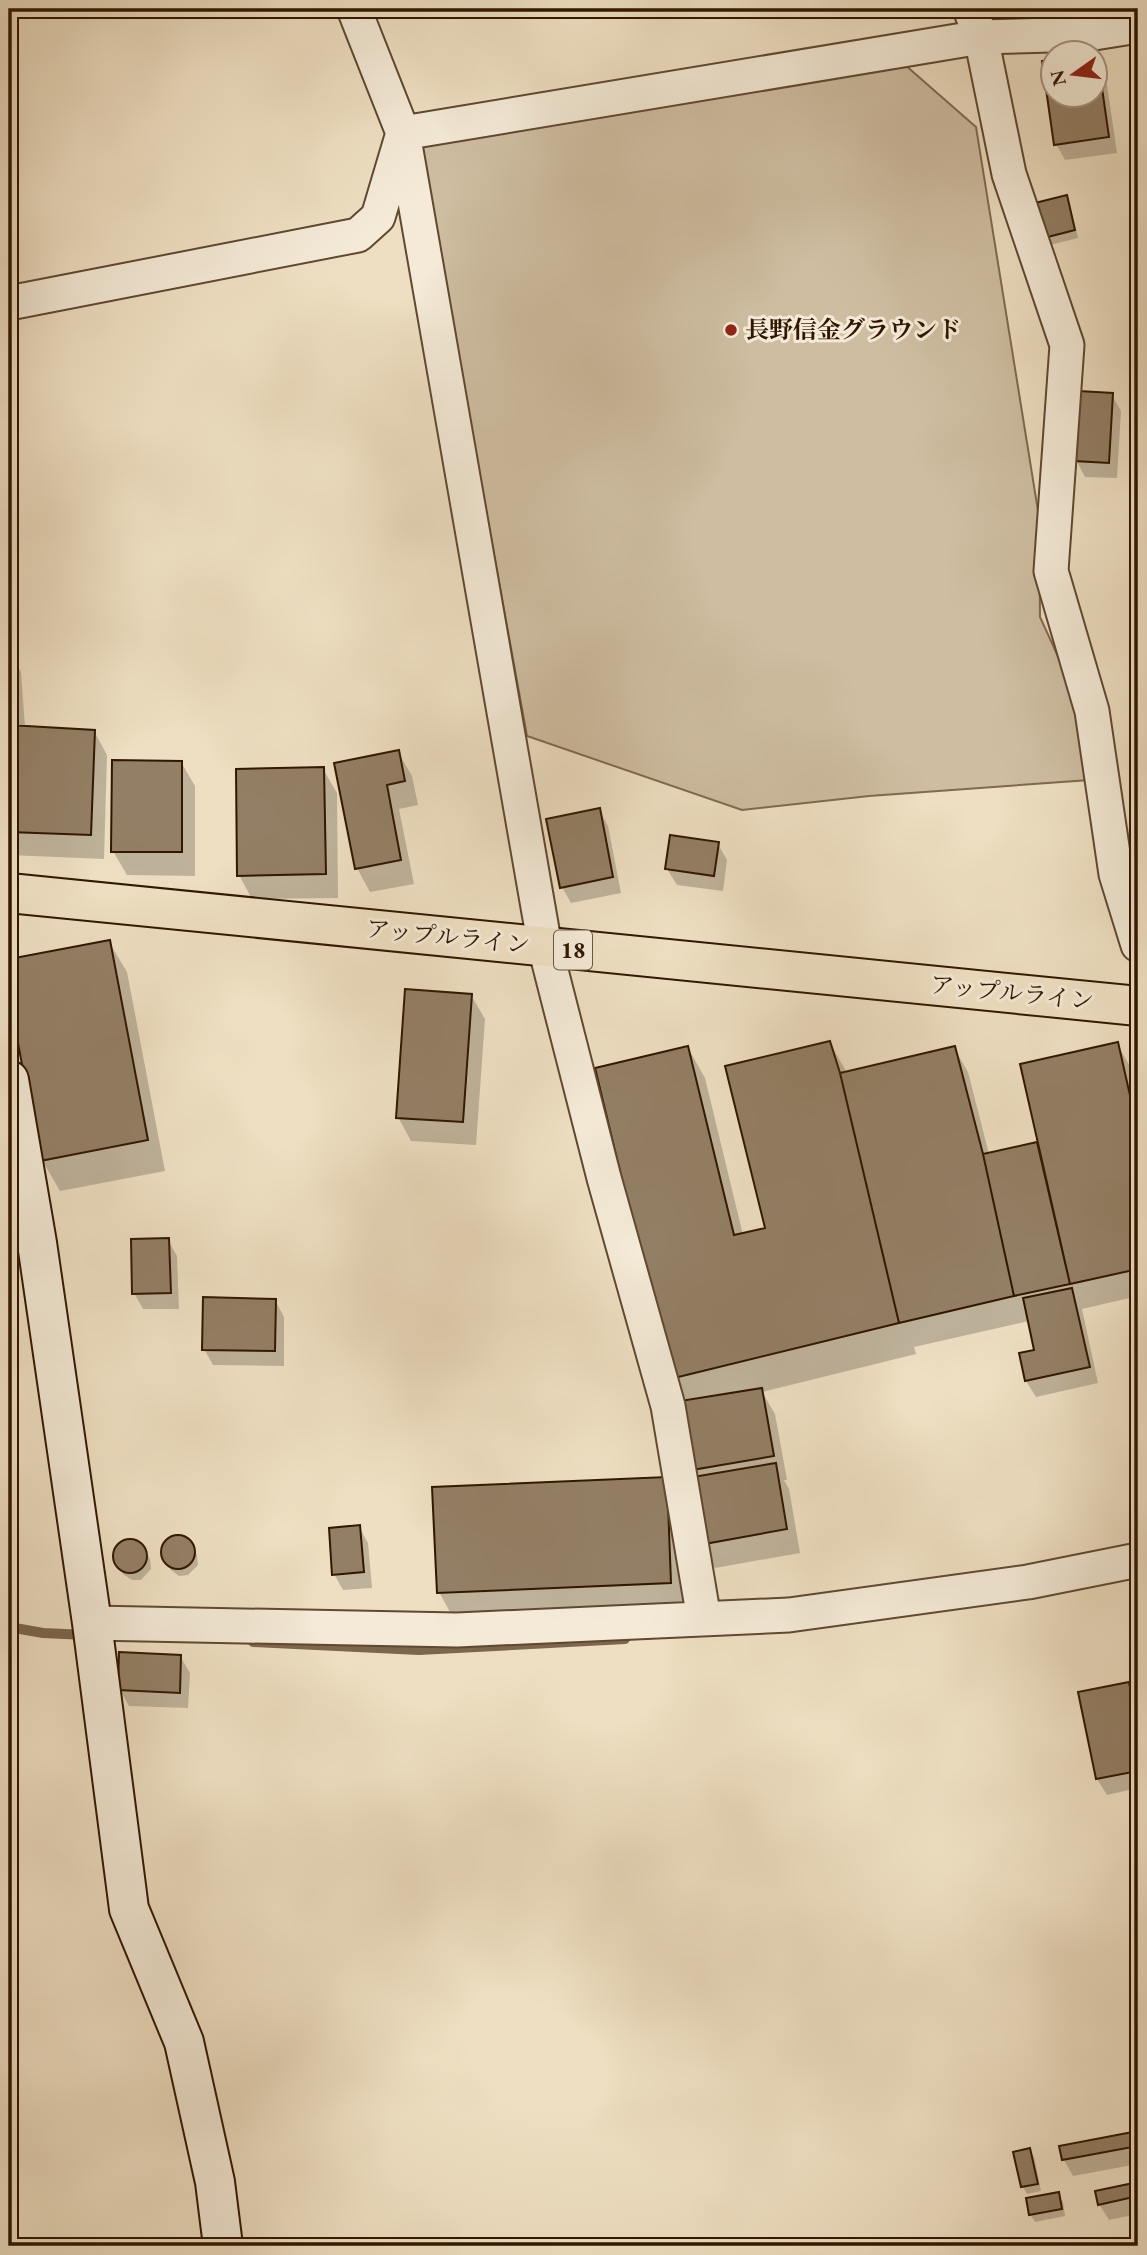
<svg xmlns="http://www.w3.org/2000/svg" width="1147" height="2255" viewBox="0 0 1147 2255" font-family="'EB Garamond','Noto Serif JP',serif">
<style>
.green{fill:#cebda1;stroke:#806a51;stroke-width:2}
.shadow{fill:#0003}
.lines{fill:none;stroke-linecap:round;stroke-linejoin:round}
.stream{stroke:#7c664d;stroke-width:10}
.building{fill:#937f65;stroke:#311601;stroke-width:2}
.street-casing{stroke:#604831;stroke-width:37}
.secondary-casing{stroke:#311601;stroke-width:42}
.highway-casing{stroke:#311601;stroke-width:42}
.street{stroke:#f4ead7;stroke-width:33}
.secondary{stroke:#f4ead7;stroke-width:38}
.highway{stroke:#eedfc2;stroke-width:38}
.poi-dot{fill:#8f2418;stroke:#f4ead7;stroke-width:2.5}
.labels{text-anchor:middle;stroke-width:6;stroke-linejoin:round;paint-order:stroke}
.shield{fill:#f4ead7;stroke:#6c5641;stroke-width:2}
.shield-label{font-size:23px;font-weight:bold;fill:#311601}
.poi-label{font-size:24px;font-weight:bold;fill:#311601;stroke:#f4ead7;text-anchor:start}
.street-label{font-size:24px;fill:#311601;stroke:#f4ead7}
</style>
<rect width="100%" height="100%" fill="#eedfc2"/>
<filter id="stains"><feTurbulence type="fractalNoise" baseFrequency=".00286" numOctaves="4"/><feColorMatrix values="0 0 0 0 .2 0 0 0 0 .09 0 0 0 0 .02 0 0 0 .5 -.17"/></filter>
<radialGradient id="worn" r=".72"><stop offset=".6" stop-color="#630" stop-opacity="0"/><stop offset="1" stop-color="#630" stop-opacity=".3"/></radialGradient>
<path class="green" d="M 896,57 L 976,127 L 1039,517 L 1040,617 L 1082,709 L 1089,780 L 869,796 L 742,810 L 527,736 L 419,142 Z"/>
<path class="shadow" d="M 1096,55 L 1105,71 L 1117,153 L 1065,160 L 1056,144 L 1044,62 L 1052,61 L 1052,94 L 1094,94 Z
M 1066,197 L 1070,204 L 1078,238 L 1046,246 L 1033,205 Z
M 1112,395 L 1121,411 L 1117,478 L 1085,477 L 1076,460 Z
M 9,656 L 12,656 L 21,672 L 25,727 L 94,731 L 107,755 L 104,859 L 9,855 Z
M 398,752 L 412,776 L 418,805 L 399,809 L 414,884 L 370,892 L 357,868 Z
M 181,762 L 195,786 L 195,876 L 127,875 L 113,851 Z
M 323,769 L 337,793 L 338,898 L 252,899 L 239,875 Z
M 599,810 L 608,826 L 621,893 L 571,903 L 562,887 Z
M 718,844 L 727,860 L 723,891 L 677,885 L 667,869 Z
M 109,942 L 127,972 L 165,1171 L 60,1191 L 42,1160 L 9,985 L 9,961 Z
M 471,995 L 485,1019 L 476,1145 L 411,1141 L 398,1117 Z
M 830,1043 L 847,1073 L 954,1048 L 968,1072 L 989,1154 L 1040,1144 L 1117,1044 L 1131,1068 L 1138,1099 L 1138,1296 L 1082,1309 L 1098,1383 L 1036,1397 L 1026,1381 L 1021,1355 L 1036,1351 L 1029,1321 L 914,1347 L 916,1354 L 762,1392 L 775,1414 L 787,1480 L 784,1480 L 789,1489 L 800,1553 L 715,1568 L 701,1544 L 686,1402 L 672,1378 L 688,1048 L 705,1078 L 743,1235 L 767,1229 Z
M 168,1240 L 177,1256 L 179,1309 L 143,1309 L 134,1293 Z
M 275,1300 L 284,1317 L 284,1366 L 213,1365 L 204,1349 Z
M 666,1479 L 688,1614 L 456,1623 L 439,1592 Z
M 359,1527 L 368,1543 L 372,1588 L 343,1590 L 334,1574 Z
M 175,1537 L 185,1538 L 197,1555 L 198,1565 L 188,1575 L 179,1576 L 171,1570 L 166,1562 L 164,1546 L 171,1539 Z
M 133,1541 L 142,1546 L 150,1559 L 151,1569 L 141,1580 L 132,1580 L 123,1574 L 116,1561 L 116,1550 L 123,1543 Z
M 180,1656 L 190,1673 L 188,1708 L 129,1706 L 120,1690 Z
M 1128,1684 L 1138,1706 L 1138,1788 L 1107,1795 L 1097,1779 Z
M 1138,2133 L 1138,2164 L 1073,2176 L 1064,2160 L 1061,2147 Z
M 1029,2150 L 1034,2157 L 1041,2191 L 1027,2194 L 1023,2187 L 1015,2153 Z
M 1138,2184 L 1138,2214 L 1109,2220 L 1099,2204 L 1097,2193 Z
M 1058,2194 L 1063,2202 L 1065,2216 L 1035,2222 L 1030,2214 Z"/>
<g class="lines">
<path class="stream" d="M 9,1627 L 43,1633 L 87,1635
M 253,1642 L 419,1650 L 625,1639"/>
</g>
<path class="building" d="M 1094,53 L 1097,53 L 1109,137 L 1054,145 L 1042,61 L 1052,59 L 1052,94 L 1094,94 Z
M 1067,195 L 1075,230 L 1040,239 L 1031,204 Z
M 1078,391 L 1113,393 L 1109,463 L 1074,461 Z
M 9,654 L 13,654 L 18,725 L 9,725 Z
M 9,725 L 95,730 L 91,835 L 9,832 Z
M 399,750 L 405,781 L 387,785 L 401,860 L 355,869 L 334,763 Z
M 112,760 L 182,761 L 182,852 L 111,852 Z
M 324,767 L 326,874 L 237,876 L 236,769 Z
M 600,808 L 613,877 L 560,888 L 546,819 Z
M 670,835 L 719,842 L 714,876 L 665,869 Z
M 110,940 L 148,1140 L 40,1161 L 9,995 L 9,959 Z
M 405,989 L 472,994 L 463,1122 L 396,1118 Z
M 830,1041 L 840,1073 L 899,1323 L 670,1379 L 595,1068 L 688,1046 L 734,1235 L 765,1228 L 725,1066 Z
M 1118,1042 L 1138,1131 L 1138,1269 L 1070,1284 L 1020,1064 Z
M 955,1046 L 983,1154 L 1014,1296 L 899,1323 L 840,1073 Z
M 1037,1142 L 1070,1284 L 1014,1296 L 983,1154 Z
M 169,1238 L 171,1293 L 132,1294 L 131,1239 Z
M 1072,1288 L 1090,1367 L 1025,1381 L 1019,1353 L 1034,1350 L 1023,1298 Z
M 203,1297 L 276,1299 L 275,1351 L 202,1350 Z
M 762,1388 L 774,1456 L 686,1471 L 674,1402 Z
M 776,1463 L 787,1529 L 699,1545 L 687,1478 Z
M 667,1477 L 671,1583 L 437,1593 L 432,1487 Z
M 360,1525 L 364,1572 L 332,1575 L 329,1528 Z
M161 1552a17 17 0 1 1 34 0a17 17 0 1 1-34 0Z
M113 1556a17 17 0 1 1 34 0a17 17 0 1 1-34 0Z
M 119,1652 L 181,1655 L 180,1693 L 118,1690 Z
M 1129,1682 L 1138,1730 L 1138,1771 L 1096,1779 L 1078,1692 Z
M 1138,2131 L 1138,2146 L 1062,2160 L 1059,2146 Z
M 1030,2148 L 1038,2184 L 1021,2187 L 1013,2152 Z
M 1138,2182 L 1138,2196 L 1098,2205 L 1095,2191 Z
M 1059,2192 L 1062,2209 L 1029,2215 L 1026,2198 Z"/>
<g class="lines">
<defs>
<path id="street" d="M 970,9 L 981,37 L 1088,34 L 1138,26
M 9,303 L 358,235 L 378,217 L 403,133 L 354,9
M 704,1619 L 668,1406 L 604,1178 L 545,947 L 403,133 L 981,37 L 1009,174 L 1067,345 L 1051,571 L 1092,711 L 1116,874 L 1138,945
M 92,1623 L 457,1630 L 789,1615 L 1028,1582 L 1138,1560"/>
<path id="secondary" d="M 9,1080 L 37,1243 L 92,1623 L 129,1909 L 184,2042 L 215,2182 L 223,2246"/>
<path id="highway" d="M 9,893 L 1138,1006"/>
</defs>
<use href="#street" class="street-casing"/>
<use href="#secondary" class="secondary-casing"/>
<use href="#highway" class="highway-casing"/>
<use href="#street" class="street"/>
<use href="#secondary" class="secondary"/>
<use href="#highway" class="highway"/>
</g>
<circle class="poi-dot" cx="731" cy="330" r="7"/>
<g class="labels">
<rect class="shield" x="554" y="930.5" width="38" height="39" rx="5"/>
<g class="shield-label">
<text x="573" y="958">18</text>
</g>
<g class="poi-label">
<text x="745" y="338">長野信金グラウンド</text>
</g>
<g class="street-label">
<text transform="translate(448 937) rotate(6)" y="8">アップルライン</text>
<text transform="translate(1012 993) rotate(6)" y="8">アップルライン</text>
</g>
</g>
<rect width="1147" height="2255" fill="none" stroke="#eedfc2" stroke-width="35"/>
<rect x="10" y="10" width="1126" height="2234" fill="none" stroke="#311601" stroke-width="3.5"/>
<rect x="18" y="18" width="1112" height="2220" fill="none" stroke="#311601" stroke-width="2"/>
<g transform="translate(1074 74) rotate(256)"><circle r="33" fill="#f4ead7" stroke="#a69581" stroke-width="2"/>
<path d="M0-5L12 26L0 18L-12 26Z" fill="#8f2418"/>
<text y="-10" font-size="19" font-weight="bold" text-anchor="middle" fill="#311601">N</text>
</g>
<rect width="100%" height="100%" filter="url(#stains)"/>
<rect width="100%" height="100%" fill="url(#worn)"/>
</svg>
